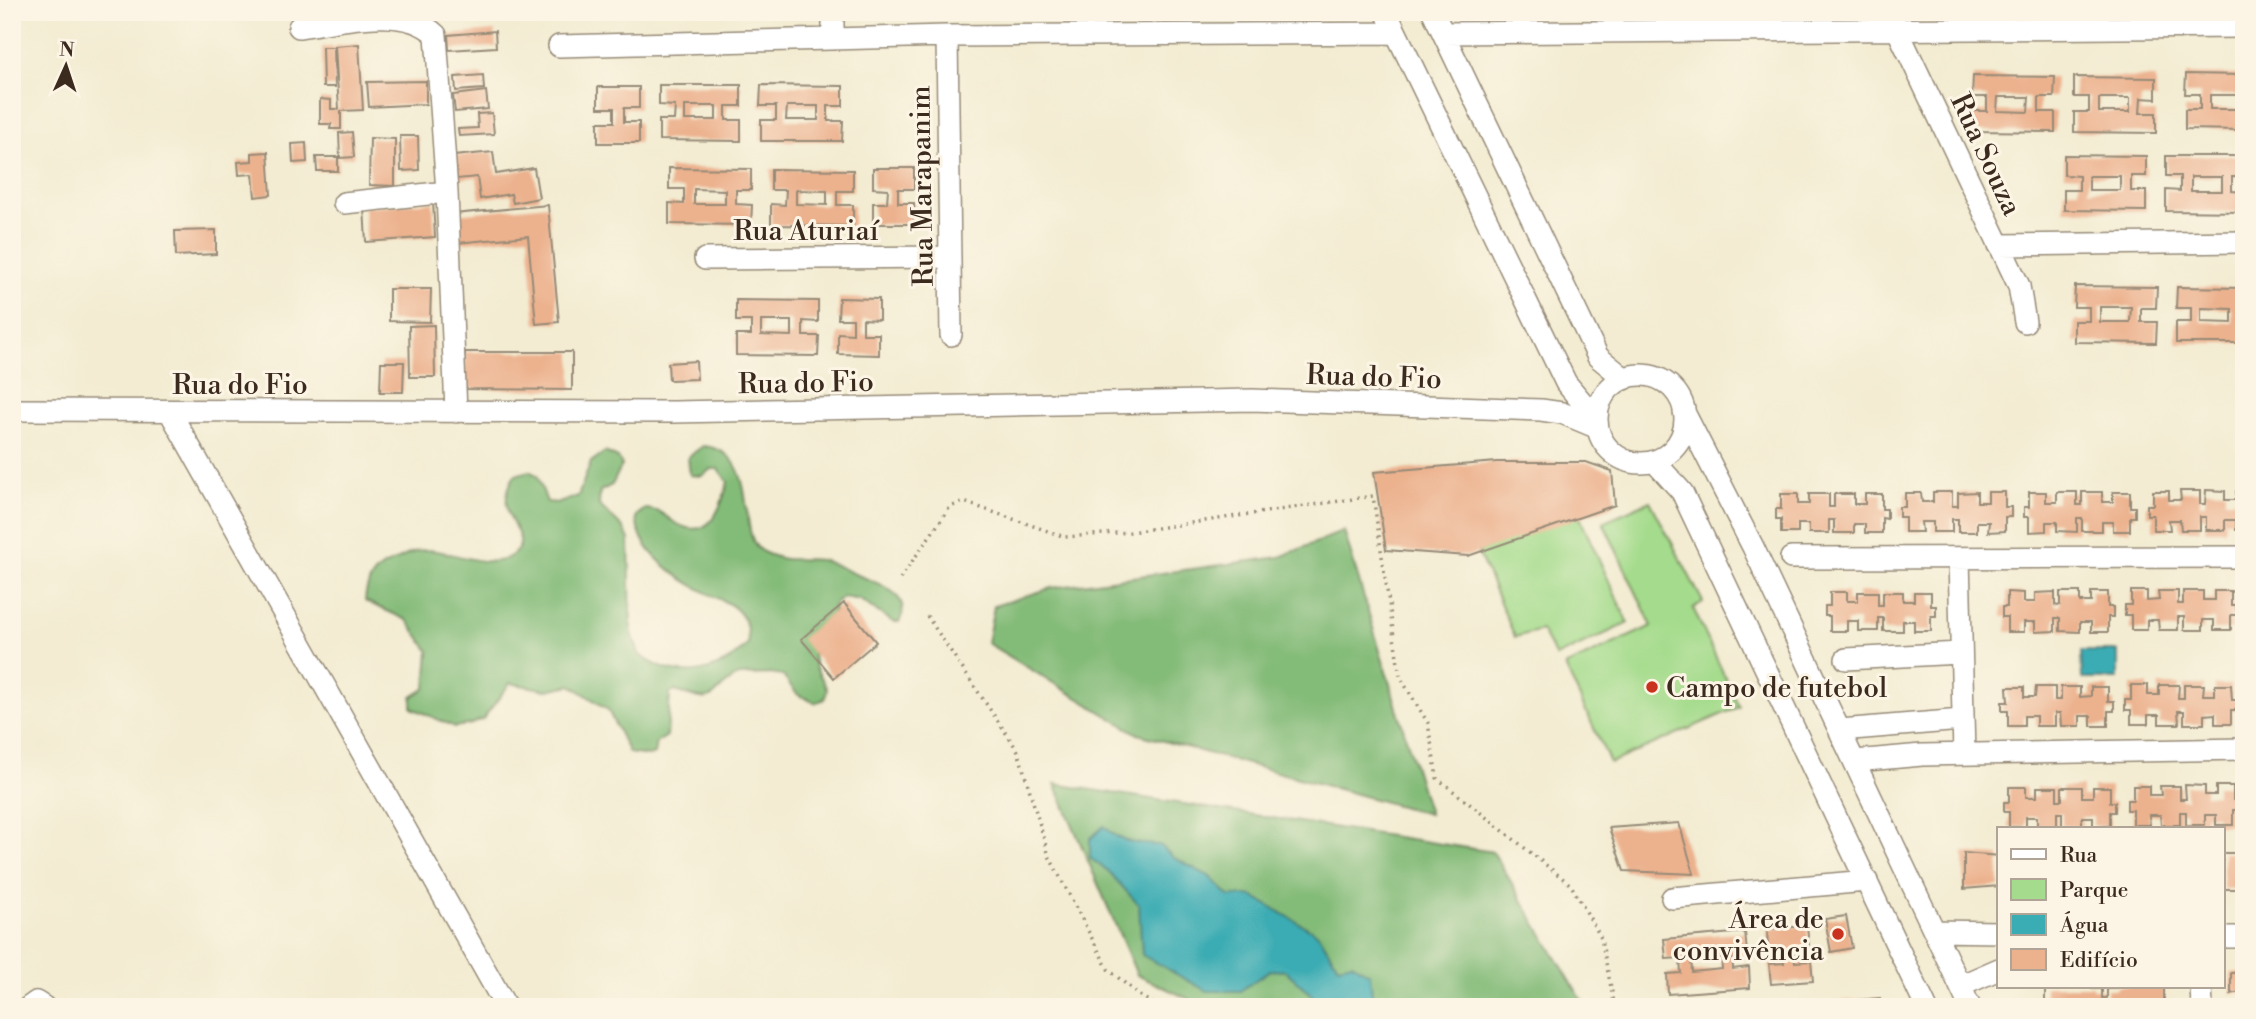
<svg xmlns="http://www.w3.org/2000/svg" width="2256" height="1019" viewBox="0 0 2256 1019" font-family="'Libre Bodoni',serif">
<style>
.green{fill:#a4db8c;stroke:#708255;stroke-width:2}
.forest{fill:#83bb78;stroke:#5f724b;stroke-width:2}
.water{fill:#3aacb3;stroke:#3a6b68;stroke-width:2}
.building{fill:#ecb18d;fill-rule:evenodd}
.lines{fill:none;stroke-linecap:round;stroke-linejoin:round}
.minor-casing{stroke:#978b78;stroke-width:24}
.path{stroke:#978b78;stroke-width:3.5;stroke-dasharray:2 5;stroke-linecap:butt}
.minor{stroke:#fff;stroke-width:21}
.poi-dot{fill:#c8321e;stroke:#fcf5e5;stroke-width:2.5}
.labels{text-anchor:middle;stroke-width:6;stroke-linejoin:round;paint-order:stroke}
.street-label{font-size:28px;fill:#3b2a1e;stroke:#fcf5e5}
.poi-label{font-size:28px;fill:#3b2a1e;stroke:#fcf5e5;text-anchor:start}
</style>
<rect width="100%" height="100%" fill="#fcf5e5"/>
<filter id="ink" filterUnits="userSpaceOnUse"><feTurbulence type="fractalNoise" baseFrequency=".0143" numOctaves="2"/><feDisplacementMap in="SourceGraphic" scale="14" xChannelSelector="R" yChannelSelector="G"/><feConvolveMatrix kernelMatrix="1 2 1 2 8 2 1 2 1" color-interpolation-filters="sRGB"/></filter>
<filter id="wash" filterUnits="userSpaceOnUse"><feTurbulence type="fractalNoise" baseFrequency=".00686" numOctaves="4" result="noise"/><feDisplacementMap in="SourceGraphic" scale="28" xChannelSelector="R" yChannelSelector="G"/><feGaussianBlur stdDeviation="1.57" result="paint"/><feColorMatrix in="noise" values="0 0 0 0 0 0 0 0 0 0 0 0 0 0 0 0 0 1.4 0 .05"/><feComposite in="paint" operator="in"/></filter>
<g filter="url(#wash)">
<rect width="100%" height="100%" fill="#f3ecd2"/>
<path class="green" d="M 1650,501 L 1703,602 L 1693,608 L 1739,707 L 1610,763 L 1565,666 L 1652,626 L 1603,522 Z
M 1576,509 L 1628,623 L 1556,657 L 1541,630 L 1515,637 L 1478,552 Z"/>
<path class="forest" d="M 703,446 C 764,451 734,538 763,552 C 789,564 796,557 820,560 C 832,562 845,570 855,574 C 874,582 915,593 899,622 L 893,622 L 860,600 L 843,597 L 834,605 L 832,630 L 816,647 L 813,656 L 815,666 L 827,689 L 825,699 L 815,703 L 797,694 L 783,676 L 777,674 L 739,675 C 704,695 723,707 675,691 L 670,693 L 667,736 L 656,743 L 654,754 L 649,756 L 629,753 L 608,710 L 571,685 L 547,690 L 510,683 L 483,719 L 472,724 L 455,727 L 412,708 L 412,697 L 426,688 L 429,651 L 407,620 L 365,601 C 366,583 373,570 390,563 C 401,558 413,550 425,550 C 452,549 497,577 518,549 C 530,532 490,515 515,475 L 529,471 L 537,475 L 547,502 L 559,503 L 578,496 L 591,462 L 605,452 L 618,458 L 622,465 L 612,485 L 600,491 L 599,505 L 623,528 L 629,539 L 631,630 L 639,654 C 676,683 717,676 748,644 C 748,630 747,619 736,609 C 729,602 716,598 707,593 C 677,578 638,552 636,516 L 645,509 C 664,511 661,514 674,522 C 710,544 721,508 728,482 L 718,469 L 711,469 L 702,476 L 690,475 L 688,457 Z
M 1344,531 L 1429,814 L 1138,734 L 987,643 L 994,606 L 1051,588 L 1280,557 Z
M 1055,784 L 1493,852 L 1586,1007 L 1206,1007 L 1137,975 Z"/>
<path class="water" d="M 2081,651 L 2118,651 L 2118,679 L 2082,679 Z
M 1104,826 C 1122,844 1136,844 1160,845 L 1174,858 L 1209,876 L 1229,896 L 1252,896 L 1318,934 L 1338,966 L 1352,963 L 1370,974 L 1373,1003 L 1369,1007 L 1334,1007 L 1329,998 L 1315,998 L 1286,971 L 1270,970 L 1240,991 L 1207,991 L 1142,955 L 1139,905 L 1108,871 L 1090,858 L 1090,839 Z"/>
<g id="blocks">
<path class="building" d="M 495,31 L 496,47 L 449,50 L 448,35 Z
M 359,44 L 363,110 L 341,111 L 341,129 L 330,129 L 331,124 L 320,124 L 320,99 L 331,100 L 331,109 L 339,109 L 335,46 Z
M 322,47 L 334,47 L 335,87 L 323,87 Z
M 2186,74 L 2244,75 L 2244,130 L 2185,129 L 2185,109 L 2200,109 L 2200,94 L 2185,94 ZM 2210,95 L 2241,95 L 2241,109 L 2210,109 Z
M 483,75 L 484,89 L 456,91 L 455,77 Z
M 1973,76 L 2055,77 L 2054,97 L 2039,97 L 2039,112 L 2055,112 L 2055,132 L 1972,131 L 1972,111 L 1987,111 L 1987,97 L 1972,97 ZM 1998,97 L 2029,97 L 2028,112 L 1997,111 Z
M 2074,77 L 2156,78 L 2156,99 L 2141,98 L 2140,113 L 2156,113 L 2156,133 L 2074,132 L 2074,112 L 2089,112 L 2089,97 L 2074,97 ZM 2099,98 L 2130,98 L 2130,112 L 2099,112 Z
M 426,81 L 426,104 L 369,107 L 367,82 Z
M 659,85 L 741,85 L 741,106 L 726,106 L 726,120 L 741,120 L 741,141 L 659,140 L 659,120 L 674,120 L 675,106 L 659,105 ZM 685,106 L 716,106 L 716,120 L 685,120 Z
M 761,85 L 843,86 L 843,106 L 828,106 L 828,121 L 843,121 L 842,141 L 761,141 L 761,120 L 776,120 L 776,106 L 760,106 ZM 787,106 L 818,106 L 818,120 L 786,120 Z
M 598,87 L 639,87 L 639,108 L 624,108 L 624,122 L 639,122 L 639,143 L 598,143 L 598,122 L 614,122 L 614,108 L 598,108 Z
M 486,91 L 488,109 L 455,112 L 453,95 Z
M 492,113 L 494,134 L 459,136 L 458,129 L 478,128 L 477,114 Z
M 352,132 L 354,157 L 340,158 L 339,133 Z
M 400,136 L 418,136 L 419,170 L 401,171 Z
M 370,138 L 395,139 L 395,186 L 369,185 Z
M 306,143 L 307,162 L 293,163 L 292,144 Z
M 268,152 L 271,195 L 255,197 L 253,174 L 239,175 L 238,162 L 252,161 L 252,153 Z
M 493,152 L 496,174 L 534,168 L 539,198 L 513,203 L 511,194 L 480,199 L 477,177 L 457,179 L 454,156 Z
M 2064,155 L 2146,156 L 2146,176 L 2131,176 L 2131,191 L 2146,191 L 2146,211 L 2064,210 L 2064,190 L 2079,190 L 2079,176 L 2064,175 ZM 2089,176 L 2120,176 L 2120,190 L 2089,190 Z
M 2166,156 L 2244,156 L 2244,177 L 2232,177 L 2232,191 L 2244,192 L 2244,212 L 2166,211 L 2166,190 L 2180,191 L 2180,176 L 2166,176 ZM 2191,177 L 2222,177 L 2222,191 L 2191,191 Z
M 316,157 L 338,157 L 338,171 L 317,171 Z
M 669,168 L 751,169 L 751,190 L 736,190 L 736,204 L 752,205 L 751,225 L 669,224 L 669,203 L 684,204 L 684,189 L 669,189 ZM 694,189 L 725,190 L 725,204 L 694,204 Z
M 873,168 L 914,168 L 914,189 L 898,189 L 898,203 L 914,203 L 914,224 L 873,224 L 873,203 L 887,203 L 888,189 L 873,188 Z
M 771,169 L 853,170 L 853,191 L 837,191 L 837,205 L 853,205 L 853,226 L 771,225 L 771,204 L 785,205 L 786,190 L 771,190 ZM 796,190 L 827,191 L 827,205 L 796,204 Z
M 433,202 L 435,237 L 366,242 L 364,207 Z
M 548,205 L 559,322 L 536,324 L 528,236 L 457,243 L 454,214 Z
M 216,230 L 216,254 L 176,256 L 175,231 Z
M 2075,286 L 2157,287 L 2156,308 L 2141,308 L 2141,322 L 2157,322 L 2156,343 L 2074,342 L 2074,321 L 2089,321 L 2089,307 L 2074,307 ZM 2100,307 L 2131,307 L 2130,322 L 2100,322 Z
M 2177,287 L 2244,288 L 2244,343 L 2176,343 L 2176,322 L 2191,322 L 2191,308 L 2176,308 ZM 2201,308 L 2232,309 L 2232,323 L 2201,322 Z
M 389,289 L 431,289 L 430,322 L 389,321 Z
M 839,298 L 879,299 L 879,320 L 863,319 L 863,334 L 879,334 L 879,355 L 838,354 L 838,333 L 853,334 L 853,319 L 838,319 Z
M 736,300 L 818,301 L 818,322 L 803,321 L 803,336 L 819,336 L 818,356 L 736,355 L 736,335 L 751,335 L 751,321 L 736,321 ZM 761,321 L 792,321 L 792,336 L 761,335 Z
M 434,325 L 435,377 L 410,377 L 409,326 Z
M 465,352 L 572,352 L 572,390 L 465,389 Z
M 696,361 L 697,379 L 669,380 L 668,363 Z
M 381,362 L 404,362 L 403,392 L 380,392 Z
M 1497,462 L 1586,462 L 1612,471 L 1615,505 L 1468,556 L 1386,550 L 1374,472 Z
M 2206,490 L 2225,491 L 2225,500 L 2236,500 L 2236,491 L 2244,490 L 2244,530 L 2236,530 L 2236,520 L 2225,520 L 2225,530 L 2206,530 L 2206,517 L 2200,517 L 2200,530 L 2181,530 L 2180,520 L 2169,520 L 2170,530 L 2153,530 L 2153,515 L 2147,515 L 2147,505 L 2153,505 L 2153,491 L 2169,491 L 2169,500 L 2181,500 L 2180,491 L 2200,491 L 2200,504 L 2205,504 Z
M 1933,492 L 1952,492 L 1952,506 L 1958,506 L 1958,493 L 1977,492 L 1977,502 L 1988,502 L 1988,492 L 2005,492 L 2005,507 L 2011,507 L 2011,517 L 2005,517 L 2005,531 L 1988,532 L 1989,522 L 1977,522 L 1977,532 L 1958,532 L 1958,519 L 1952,519 L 1952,532 L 1933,532 L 1933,522 L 1921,522 L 1922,532 L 1905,532 L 1905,517 L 1899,517 L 1899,507 L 1905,507 L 1905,493 L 1921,493 L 1922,502 L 1933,502 Z
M 2029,492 L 2046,492 L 2046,502 L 2057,502 L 2057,492 L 2077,492 L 2077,505 L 2082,505 L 2082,492 L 2102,492 L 2102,502 L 2113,502 L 2113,492 L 2130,492 L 2130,507 L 2135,507 L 2135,517 L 2130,517 L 2130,531 L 2113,531 L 2113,522 L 2102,522 L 2102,531 L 2082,531 L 2082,518 L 2077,518 L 2077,532 L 2057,531 L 2057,522 L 2046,522 L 2046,531 L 2029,532 L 2029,517 L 2024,517 L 2024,507 L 2029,507 Z
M 1781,494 L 1798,494 L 1798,504 L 1809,504 L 1809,494 L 1829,494 L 1829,507 L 1834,507 L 1834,494 L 1854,494 L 1854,504 L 1865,504 L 1865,494 L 1882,494 L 1882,509 L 1887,509 L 1887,519 L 1882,518 L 1882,533 L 1865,533 L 1865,524 L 1854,524 L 1854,533 L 1834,533 L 1834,520 L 1829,520 L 1829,533 L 1809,533 L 1809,524 L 1798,524 L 1798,533 L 1781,533 L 1781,519 L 1776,519 L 1776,509 L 1781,509 Z
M 2131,591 L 2147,591 L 2147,601 L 2159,600 L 2158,591 L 2178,591 L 2178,604 L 2183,604 L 2183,591 L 2203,591 L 2203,600 L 2214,600 L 2214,591 L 2231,591 L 2231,605 L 2236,605 L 2237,615 L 2231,615 L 2231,630 L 2214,630 L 2214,620 L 2203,620 L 2203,630 L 2184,630 L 2184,617 L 2178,617 L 2178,630 L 2159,630 L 2158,620 L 2147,620 L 2147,630 L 2131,630 L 2131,615 L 2125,615 L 2125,605 L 2131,605 Z
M 1830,592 L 1847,592 L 1847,601 L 1858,601 L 1858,592 L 1878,592 L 1878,605 L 1883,605 L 1883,592 L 1903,592 L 1903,601 L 1914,601 L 1914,592 L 1931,592 L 1931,606 L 1936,606 L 1936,616 L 1931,616 L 1931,631 L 1914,631 L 1914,621 L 1903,621 L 1903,631 L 1883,631 L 1883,618 L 1878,618 L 1878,631 L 1858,631 L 1858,621 L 1847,621 L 1847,631 L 1830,631 L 1830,616 L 1825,616 L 1825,606 L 1830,606 Z
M 2007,592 L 2024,593 L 2024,602 L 2035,602 L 2035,593 L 2055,592 L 2055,605 L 2058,606 L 2060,605 L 2060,592 L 2080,592 L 2080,602 L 2091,602 L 2091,592 L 2108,592 L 2108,607 L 2113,607 L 2113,617 L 2108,617 L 2108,632 L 2091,632 L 2091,622 L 2080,622 L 2080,632 L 2060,631 L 2060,618 L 2055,618 L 2055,631 L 2035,632 L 2035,622 L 2024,622 L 2024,632 L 2007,632 L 2007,617 L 2002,617 L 2002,607 L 2007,607 Z
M 844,603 L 876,642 L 834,678 L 801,639 Z
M 2131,685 L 2148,685 L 2148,695 L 2159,695 L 2159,685 L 2179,685 L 2178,698 L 2184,698 L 2184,685 L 2204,685 L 2203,695 L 2215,695 L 2215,685 L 2231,685 L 2232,700 L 2237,700 L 2237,710 L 2231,710 L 2231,724 L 2215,724 L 2215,714 L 2204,715 L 2204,724 L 2184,724 L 2184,711 L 2178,711 L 2179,724 L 2159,724 L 2159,715 L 2148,715 L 2148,724 L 2131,724 L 2131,710 L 2125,710 L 2125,700 L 2131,700 Z
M 2007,687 L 2024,687 L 2024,697 L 2035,697 L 2036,687 L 2055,687 L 2055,700 L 2061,700 L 2061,687 L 2080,687 L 2080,697 L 2091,696 L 2091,687 L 2108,687 L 2108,701 L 2114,701 L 2114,711 L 2108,711 L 2108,726 L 2091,726 L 2091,716 L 2080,716 L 2080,726 L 2061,726 L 2060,713 L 2055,713 L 2055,726 L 2036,726 L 2036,716 L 2024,716 L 2024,726 L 2008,726 L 2008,711 L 2002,711 L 2002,702 L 2008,702 Z
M 2185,785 L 2205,786 L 2205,795 L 2216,795 L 2216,786 L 2233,786 L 2233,800 L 2239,800 L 2239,810 L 2233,810 L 2233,825 L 2216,825 L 2216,815 L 2205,815 L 2205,825 L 2186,825 L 2186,812 L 2180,812 L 2180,825 L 2161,825 L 2160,815 L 2149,815 L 2150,825 L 2133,825 L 2133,810 L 2127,810 L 2127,800 L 2133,800 L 2133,786 L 2149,786 L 2149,795 L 2161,795 L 2160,786 L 2180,786 L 2180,799 L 2186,799 Z
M 2009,787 L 2026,787 L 2026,797 L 2037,797 L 2037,787 L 2057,787 L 2057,800 L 2062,800 L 2062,787 L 2082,787 L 2082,797 L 2093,797 L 2093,787 L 2110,787 L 2110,802 L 2115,802 L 2115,812 L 2110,812 L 2110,826 L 2093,826 L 2093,817 L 2082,817 L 2082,826 L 2062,826 L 2062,813 L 2057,813 L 2057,827 L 2037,827 L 2037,817 L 2026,817 L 2026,827 L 2009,827 L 2009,812 L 2004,812 L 2004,802 L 2009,802 Z
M 1679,823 L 1694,874 L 1624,871 L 1609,828 Z
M 1964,853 L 1999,856 L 1999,886 L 1964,889 Z
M 2223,853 L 2238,853 L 2238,889 L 2223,889 Z
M 1846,916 L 1852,948 L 1831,952 L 1825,919 Z
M 1807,926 L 1809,946 L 1793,948 L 1795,962 L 1811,961 L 1813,981 L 1771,984 L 1769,964 L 1784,963 L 1783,948 L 1768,949 L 1767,929 Z
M 1745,932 L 1747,953 L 1732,954 L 1733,969 L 1749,967 L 1750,988 L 1668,994 L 1667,974 L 1681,973 L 1680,958 L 1666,959 L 1664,939 ZM 1721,955 L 1722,969 L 1692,972 L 1691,957 Z
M 2244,972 L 2244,991 L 2231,994 L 2231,973 Z
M 2045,986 L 2092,986 L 2092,989 L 2102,989 L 2102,998 L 2107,998 L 2107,989 L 2117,989 L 2117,986 L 2164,986 L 2164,1007 L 2045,1007 Z
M 1880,998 L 1881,1007 L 1796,1007 L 1796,1005 Z"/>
</g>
</g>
<g filter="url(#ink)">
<use href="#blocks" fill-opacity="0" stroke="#978b78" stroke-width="2"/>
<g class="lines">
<defs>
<path id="minor" d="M 1386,12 L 1566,383 L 1597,420
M 1433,12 L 1598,357 L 1625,379
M 1889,12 L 2019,286 L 2025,322
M 299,27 C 339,22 404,3 436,35 L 447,192 L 456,412
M 1443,33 L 2244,27
M 947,36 L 951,335
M 833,39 L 833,12
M 559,46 L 947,36 L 1396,33
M 344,203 L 447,192
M 1999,245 L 2244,242
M 705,259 L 950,257
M1597 419a44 44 0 1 1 88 0a44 44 0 1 1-88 0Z
M 12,410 L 674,412 L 1252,400 L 1541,410 L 1562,413 L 1598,428
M 170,412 L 506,1007
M 1684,412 L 1753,547 L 1970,1007
M 1654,461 L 1682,492 L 1926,1007
M 1791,558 L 2244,557
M 1959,558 L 1964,754
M 1846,659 L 1960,653
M 1840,730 L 1962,720
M 1855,761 L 1922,755 L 2244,749
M 1672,898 L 1867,881
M 1935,931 L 1999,932
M 2223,937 L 2244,937
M 1960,986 L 1999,969
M 2201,986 L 2202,1007
M 29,1007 L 36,1002 L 44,1007"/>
</defs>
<use href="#minor" class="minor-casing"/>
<path class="path" d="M 900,579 L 950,507 L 964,502 L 1065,537 L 1130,532 L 1373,496 L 1400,677 L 1428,723 L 1437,778 L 1571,885 L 1601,938 L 1615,1007
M 927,616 L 1018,751 L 1049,856 L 1108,969 L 1140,996 L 1159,1007"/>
<use href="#minor" class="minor"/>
</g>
</g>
<g class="poi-dot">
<circle cx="1652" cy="687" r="7"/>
<circle cx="1838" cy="934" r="7"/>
</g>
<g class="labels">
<g class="street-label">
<text transform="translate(1987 154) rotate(65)" y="10">Rua Souza</text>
<text transform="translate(921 186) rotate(-91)" y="10">Rua Marapanim</text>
<text x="806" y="240">Rua Aturiaí</text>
<text transform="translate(1374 376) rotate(2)" y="10">Rua do Fio</text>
<text transform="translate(806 382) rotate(-1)" y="10">Rua do Fio</text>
<text x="240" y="394">Rua do Fio</text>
</g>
<g class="poi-label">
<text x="1666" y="697">Campo de futebol</text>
<text x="1824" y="928" text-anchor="end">Área de<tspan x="1824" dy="32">convivência</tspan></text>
</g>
</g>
<rect width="2256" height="1019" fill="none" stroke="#fcf5e5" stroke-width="42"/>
<rect x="1997" y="827" width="228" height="161" fill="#fcf5e5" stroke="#afa495" stroke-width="2"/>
<rect x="2011" y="849" width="35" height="10" fill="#ffffff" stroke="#afa495" stroke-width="2"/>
<text x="2060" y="862" font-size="21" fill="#3b2a1e">Rua</text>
<rect x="2011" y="879" width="35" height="21" fill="#a4db8c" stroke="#afa495" stroke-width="2"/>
<text x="2060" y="897" font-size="21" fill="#3b2a1e">Parque</text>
<rect x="2011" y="914" width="35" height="21" fill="#3aacb3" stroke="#afa495" stroke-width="2"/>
<text x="2060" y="932" font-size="21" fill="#3b2a1e">Água</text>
<rect x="2011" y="949" width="35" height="21" fill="#ecb18d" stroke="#afa495" stroke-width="2"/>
<text x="2060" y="967" font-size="21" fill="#3b2a1e">Edifício</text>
<g transform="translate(66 66) rotate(3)" stroke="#fcf5e5" stroke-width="5" paint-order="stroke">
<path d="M0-5L12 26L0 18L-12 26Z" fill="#3b2a1e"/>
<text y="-10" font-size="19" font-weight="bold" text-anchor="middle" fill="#3b2a1e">N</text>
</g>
</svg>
